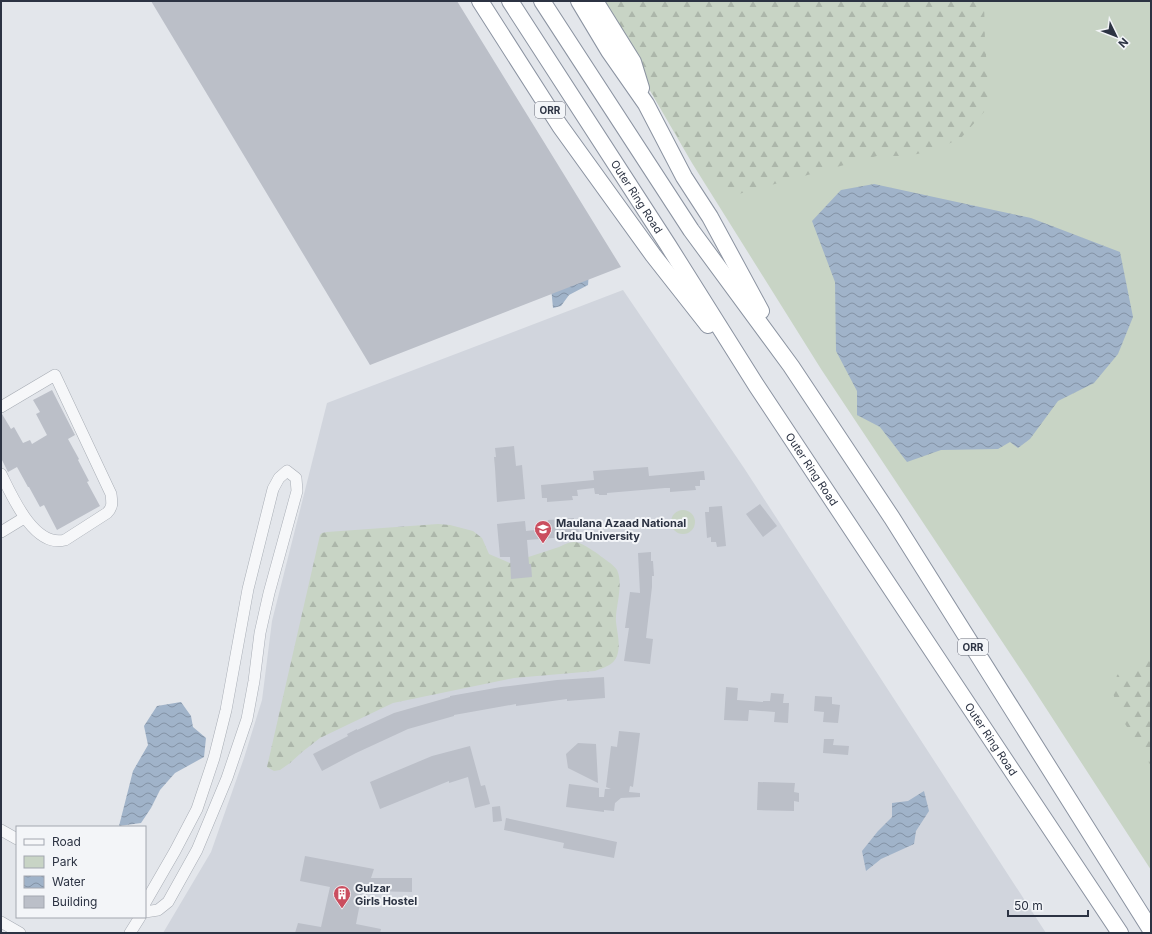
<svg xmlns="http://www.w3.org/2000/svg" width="1152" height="934" viewBox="0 0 1152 934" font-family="Inter,sans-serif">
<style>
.built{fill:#d1d5dd}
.green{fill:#c8d4c5}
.forest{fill:url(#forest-firs)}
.water{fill:url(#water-waves)}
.building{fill:#bbbfc8}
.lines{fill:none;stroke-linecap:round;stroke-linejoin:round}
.minor-casing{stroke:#a8adb5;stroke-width:12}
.highway-casing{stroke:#8b93a1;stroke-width:18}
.minor{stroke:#f6f7f9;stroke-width:11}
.highway{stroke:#fff;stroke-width:16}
.labels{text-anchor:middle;stroke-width:4;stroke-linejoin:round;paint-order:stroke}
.shield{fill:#f3f5f8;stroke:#686d79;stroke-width:1}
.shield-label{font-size:10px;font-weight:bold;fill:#2c3343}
.street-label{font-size:11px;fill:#2c3343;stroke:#f3f5f8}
.poi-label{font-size:11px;font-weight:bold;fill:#2c3343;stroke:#f3f5f8;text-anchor:start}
</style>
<defs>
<pattern id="forest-firs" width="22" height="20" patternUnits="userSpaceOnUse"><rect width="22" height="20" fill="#c8d4c5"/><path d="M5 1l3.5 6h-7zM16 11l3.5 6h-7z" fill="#acb6aa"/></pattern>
<pattern id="water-waves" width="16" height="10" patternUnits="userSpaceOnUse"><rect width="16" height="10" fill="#a0b3c9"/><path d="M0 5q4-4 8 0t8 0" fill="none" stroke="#8392a5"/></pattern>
</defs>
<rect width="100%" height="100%" fill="#e3e6eb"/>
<path class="built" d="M 623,290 L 744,468 L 1046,933 L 163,933 L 211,852 L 244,758 L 262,700 L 272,621 L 327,403 Z"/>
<path class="green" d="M 598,1 L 1151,1 L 1151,870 L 1027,679 L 821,369 L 692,163 Z
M671 522a12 12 0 1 1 24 0a12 12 0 1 1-24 0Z"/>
<path class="forest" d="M 598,1 L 984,1 L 985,42 L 989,93 L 984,112 L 961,138 L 935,150 L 908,156 L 877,156 L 735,195 L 711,177 L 687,153 Z
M 438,524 L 450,525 L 473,531 L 482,538 L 489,554 L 510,563 C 526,558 543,552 559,547 C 563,545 569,542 574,542 C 581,542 592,550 598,554 C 604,559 613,564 617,570 C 624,585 615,607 616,622 C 617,633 621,644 617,656 C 614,665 603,668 595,671 L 514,678 L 393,703 L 320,738 L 302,752 L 290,763 L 280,770 L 274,771 L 267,767 L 320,535 L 322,533 L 327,532 Z
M 1151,658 L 1151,766 L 1119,714 L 1113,693 L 1117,675 L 1128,668 Z"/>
<path class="water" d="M 874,184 L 1031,218 L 1120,252 L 1133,317 L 1118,354 L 1094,383 L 1058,401 L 1030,439 L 1018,448 L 1010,442 L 998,449 L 941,450 L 907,462 L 880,427 L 857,415 L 857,391 L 836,351 L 835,282 L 812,221 L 841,190 Z
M 589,272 L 588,285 L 569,295 L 561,306 L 553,308 L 551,287 Z
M 181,702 L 191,716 L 193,727 L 206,738 L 204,757 L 175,773 L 160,790 L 151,808 L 141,823 L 119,826 L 133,771 L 148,745 L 144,726 L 157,706 Z
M 924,791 L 929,811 L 916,831 L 914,844 L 881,859 L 866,871 L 862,851 L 878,831 L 892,817 L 892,803 L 908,801 Z"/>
<path class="building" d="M 151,1 L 457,1 L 621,267 L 370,365 Z
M 52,390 L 75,435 L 68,439 L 79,459 L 78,460 L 89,481 L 87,482 L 100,506 L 57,530 L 44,505 L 40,507 L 29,487 L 28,487 L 17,467 L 8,472 L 1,458 L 1,414 L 2,414 L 11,429 L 14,427 L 23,443 L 30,440 L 32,444 L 47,435 L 36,414 L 40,412 L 33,400 Z
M 514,446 L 516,466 L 522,465 L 525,499 L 497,502 L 495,468 L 494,457 L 496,457 L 495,448 Z
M 648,467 L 649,476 L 704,471 L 705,480 L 700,480 L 700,486 L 695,486 L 696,490 L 670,492 L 670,488 L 665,488 L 607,493 L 607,495 L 599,495 L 599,494 L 595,494 L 594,488 L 577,490 L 578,496 L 572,496 L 573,500 L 547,502 L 547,498 L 542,498 L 541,485 L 594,480 L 593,471 Z
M 760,504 L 777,526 L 763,537 L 746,514 Z
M 722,506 L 726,546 L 717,547 L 716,542 L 711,542 L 711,537 L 707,538 L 705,512 L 709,512 L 709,507 Z
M 574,518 L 574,522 L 578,522 L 579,536 L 527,540 L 529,564 L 531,564 L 532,577 L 511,579 L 510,557 L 500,557 L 497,524 L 525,521 L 526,531 L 544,529 L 543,524 L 548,524 L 548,520 Z
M 651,552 L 651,561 L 653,561 L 654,576 L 652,576 L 652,587 L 646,638 L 653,639 L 650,664 L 624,661 L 629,628 L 625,628 L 630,592 L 640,593 L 638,553 Z
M 604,677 L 605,698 L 567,701 L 567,699 L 516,706 L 516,704 L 454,715 L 454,716 L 408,729 L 356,753 L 322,771 L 313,754 L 348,736 L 347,734 L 357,729 L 357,730 L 394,713 L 450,697 L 450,696 L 501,687 L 557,680 Z
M 726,687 L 738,688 L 737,700 L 763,702 L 763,701 L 770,701 L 771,693 L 784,694 L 783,703 L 789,703 L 788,723 L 774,722 L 775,712 L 749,710 L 748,721 L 724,720 Z
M 815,696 L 832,697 L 832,704 L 840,705 L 838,723 L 823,722 L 824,712 L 814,711 Z
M 619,731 L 640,733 L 633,787 L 630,786 L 629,792 L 640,793 L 640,797 L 621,798 L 615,803 L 614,811 L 604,810 L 604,812 L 566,807 L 569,784 L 599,788 L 599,797 L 604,797 L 605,789 L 611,789 L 606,787 L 611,746 L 617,747 Z
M 824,739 L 834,739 L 833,745 L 849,746 L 848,755 L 823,753 Z
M 578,743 L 596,744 L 598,783 L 568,768 L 566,754 Z
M 470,746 L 481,786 L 485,785 L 490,804 L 475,808 L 468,777 L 449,783 L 449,781 L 380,809 L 370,782 L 432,756 Z
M 758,782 L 795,783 L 794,792 L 799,793 L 799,802 L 794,801 L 794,811 L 757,810 Z
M 500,806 L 502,821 L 493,822 L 492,807 Z
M 506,818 L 617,842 L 614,858 L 563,848 L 564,843 L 504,830 Z
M 305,856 L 374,869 L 371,878 L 412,878 L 412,892 L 368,891 L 367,895 L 362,893 L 356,924 L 381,929 L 380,933 L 295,933 L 298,923 L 321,927 L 330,887 L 300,881 Z"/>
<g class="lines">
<defs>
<path id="minor" d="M 1,407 L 55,375 L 111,494 C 112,503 113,507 107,513 L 65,540 C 34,548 12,496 1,474
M 1,532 L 24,518
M 1,830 L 17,839
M 145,903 L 175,851 L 197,809 L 214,758 L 226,710 L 248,589 L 273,489 L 279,478 L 287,471 L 296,478 L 297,491 L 269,593 L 260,633 L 254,681 L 247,719 L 227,778 L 197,850 L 168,902 L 158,910 L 145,912
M 1,922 L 20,933
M 130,933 L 140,917"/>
<g id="highway">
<path d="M 480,1 L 560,126 L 653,255 L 708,325"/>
<path id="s1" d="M 510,1 L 668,245 L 756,385 L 951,679 L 1120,933"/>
<path d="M 542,1 L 691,230 L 791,366 L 892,518 L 1151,930"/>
<path d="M 579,1 L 609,51 L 646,104 L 684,177 L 710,217 L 761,311"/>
<path d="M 595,1 L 633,62 L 641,88"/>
</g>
</defs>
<use href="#minor" class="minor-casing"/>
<use href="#highway" class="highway-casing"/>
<use href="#minor" class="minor"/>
<use href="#highway" class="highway"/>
</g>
<defs>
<symbol id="university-pin" viewBox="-11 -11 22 30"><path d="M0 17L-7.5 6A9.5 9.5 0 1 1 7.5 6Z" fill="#ca4e5f" stroke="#f3f5f8"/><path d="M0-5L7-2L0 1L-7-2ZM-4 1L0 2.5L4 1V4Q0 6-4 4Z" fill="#fff"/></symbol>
<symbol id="building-pin" viewBox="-11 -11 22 30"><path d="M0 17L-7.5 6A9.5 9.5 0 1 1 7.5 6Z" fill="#ca4e5f" stroke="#f3f5f8"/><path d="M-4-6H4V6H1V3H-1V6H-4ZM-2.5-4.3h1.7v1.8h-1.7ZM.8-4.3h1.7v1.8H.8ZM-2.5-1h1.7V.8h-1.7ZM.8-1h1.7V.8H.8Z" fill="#fff"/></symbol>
</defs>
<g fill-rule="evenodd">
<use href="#university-pin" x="533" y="519" width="20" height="27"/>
<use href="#building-pin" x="332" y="884" width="20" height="27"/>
</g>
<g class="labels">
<g class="shield">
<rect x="535" y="102" width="30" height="16" rx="3"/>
<rect x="958" y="639" width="30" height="16" rx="3"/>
</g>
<g class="shield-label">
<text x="550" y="114">ORR</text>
<text x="973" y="651">ORR</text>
</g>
<g class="street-label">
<text dy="4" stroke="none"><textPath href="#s1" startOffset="233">Outer Ring Road</textPath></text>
<text dy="4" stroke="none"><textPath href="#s1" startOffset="557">Outer Ring Road</textPath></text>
<text dy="4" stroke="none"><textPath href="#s1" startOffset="881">Outer Ring Road</textPath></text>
</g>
<g class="poi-label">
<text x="556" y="527">Maulana Azaad National<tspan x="556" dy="13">Urdu University</tspan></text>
<text x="355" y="892">Gulzar<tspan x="355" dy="13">Girls Hostel</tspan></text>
</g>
</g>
<rect width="1152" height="934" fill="none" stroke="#2c3343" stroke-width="4"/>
<rect x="16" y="826" width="130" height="92" fill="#f3f5f8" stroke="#a3a7b0"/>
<rect x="24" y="839" width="20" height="6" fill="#f6f7f9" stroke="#a3a7b0"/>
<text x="52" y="846" font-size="12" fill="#2c3343">Road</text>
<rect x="24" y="856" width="20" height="12" fill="#c8d4c5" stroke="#a3a7b0"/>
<text x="52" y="866" font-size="12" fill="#2c3343">Park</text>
<rect x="24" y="876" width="20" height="12" fill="url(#water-waves)" stroke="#a3a7b0"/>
<text x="52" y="886" font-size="12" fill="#2c3343">Water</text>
<rect x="24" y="896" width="20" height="12" fill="#bbbfc8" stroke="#a3a7b0"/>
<text x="52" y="906" font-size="12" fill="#2c3343">Building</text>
<g transform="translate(1116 36) rotate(133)" stroke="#f3f5f8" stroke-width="3" paint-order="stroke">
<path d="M0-3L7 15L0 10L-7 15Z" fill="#2c3343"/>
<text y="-6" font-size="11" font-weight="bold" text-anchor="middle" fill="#2c3343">N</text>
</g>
<path d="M1008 910v6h80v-6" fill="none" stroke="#2c3343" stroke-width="2"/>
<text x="1014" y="910" font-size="12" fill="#2c3343" stroke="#f3f5f8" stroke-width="3" paint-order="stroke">50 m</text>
</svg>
